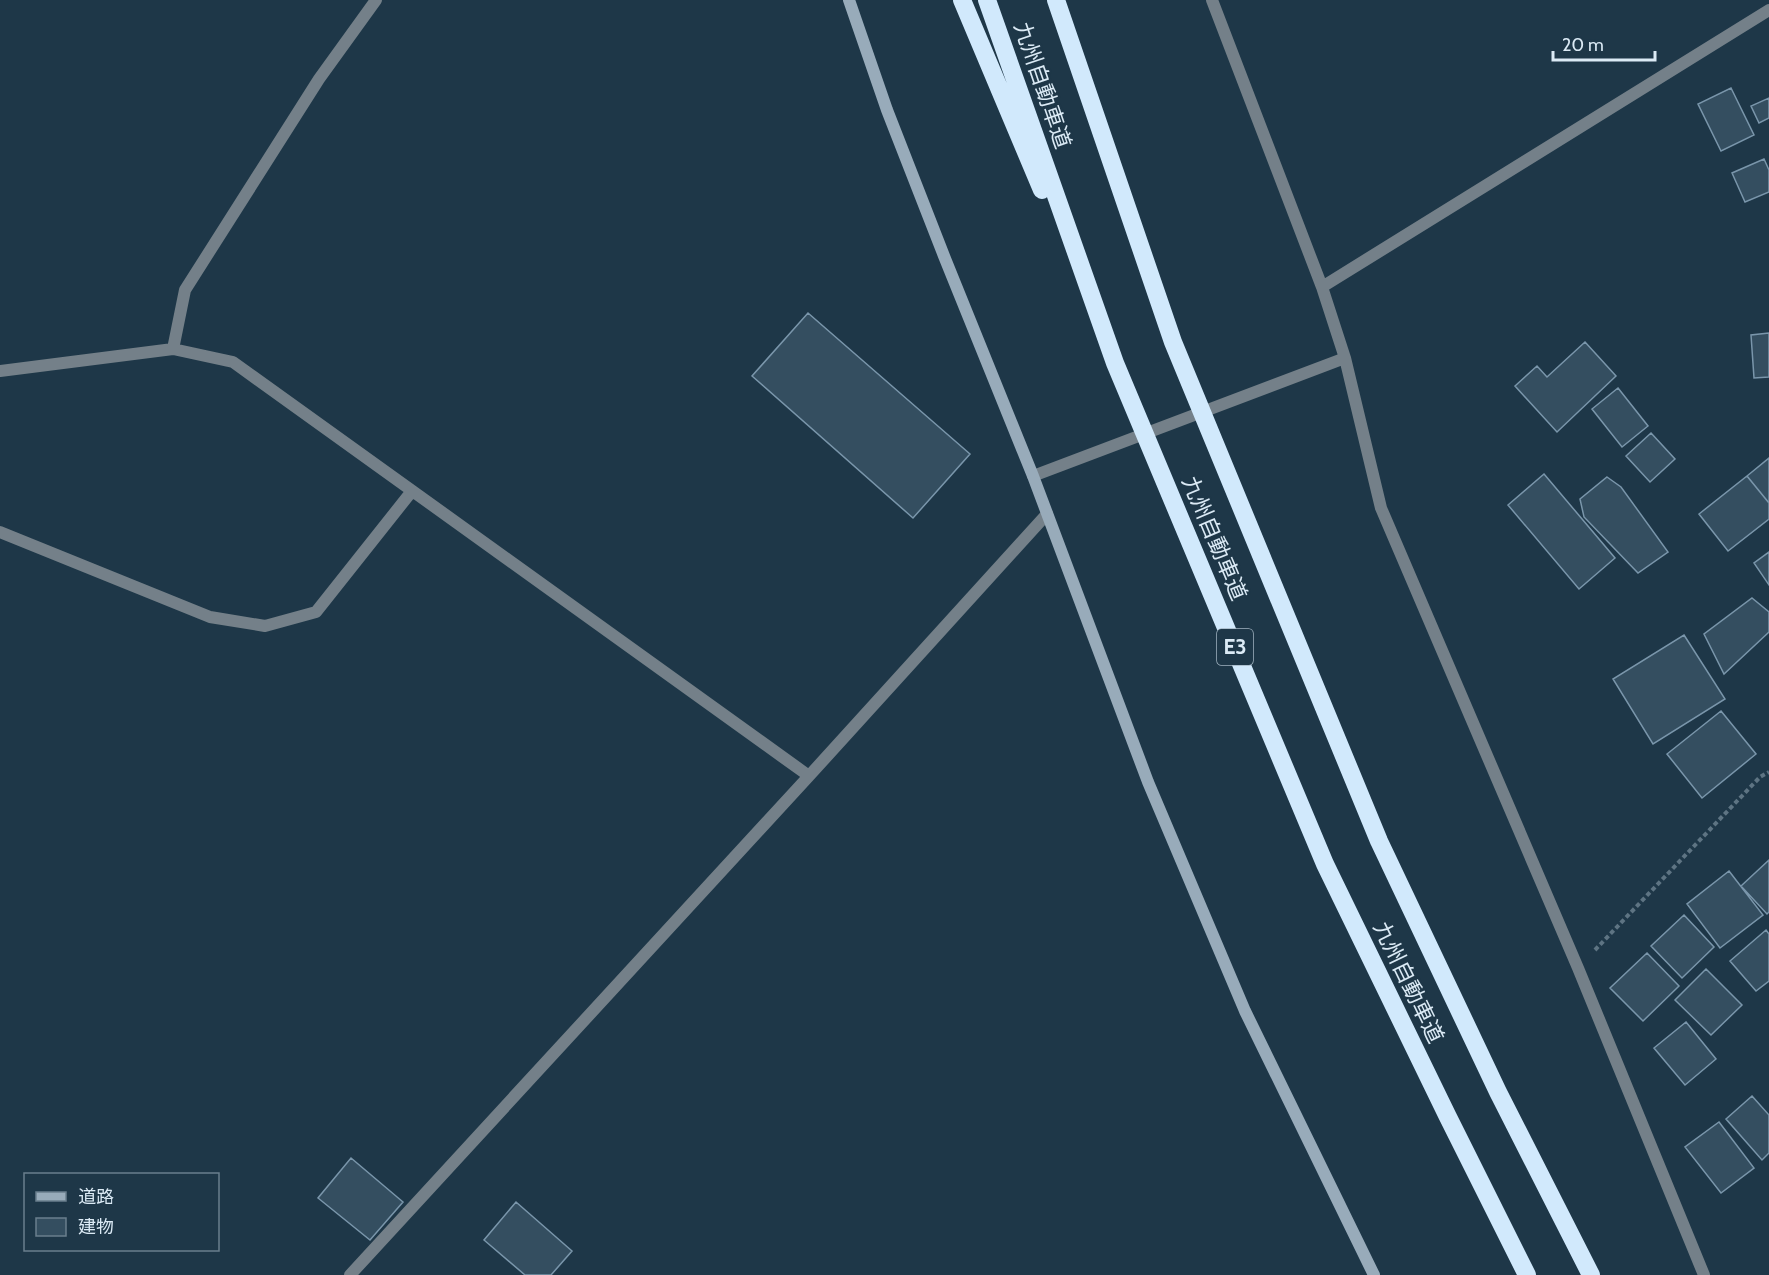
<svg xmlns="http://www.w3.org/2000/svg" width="1769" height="1275" viewBox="0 0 1769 1275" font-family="Cabin,'Noto Sans JP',sans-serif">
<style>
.building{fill:#344e60;stroke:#7a96ab;stroke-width:1.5}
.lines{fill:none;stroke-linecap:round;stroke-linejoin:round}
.path{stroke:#5e7483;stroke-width:4;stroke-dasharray:4.5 3;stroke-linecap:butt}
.street{stroke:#748089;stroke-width:12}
.secondary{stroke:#98abba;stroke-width:12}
.highway{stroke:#d1e9fc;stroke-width:18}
.labels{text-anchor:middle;stroke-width:4.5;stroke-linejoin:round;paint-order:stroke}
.shield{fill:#1e3748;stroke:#a2b4c1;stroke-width:1.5}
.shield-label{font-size:21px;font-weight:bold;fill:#dbeaf5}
.street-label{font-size:22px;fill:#dbeaf5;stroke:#1e3748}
</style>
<rect width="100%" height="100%" fill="#1e3748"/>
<path class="building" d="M 1731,88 L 1754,135 L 1721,151 L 1698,104 Z
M 1769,98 L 1769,118 L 1759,123 L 1751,106 Z
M 1764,159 L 1769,170 L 1769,192 L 1745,202 L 1732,173 Z
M 808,313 L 970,454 L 913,518 L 752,376 Z
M 1769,333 L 1769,377 L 1754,378 L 1751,335 Z
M 1585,342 L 1616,376 L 1557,432 L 1515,386 L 1537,366 L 1547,377 Z
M 1618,388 L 1648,426 L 1622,447 L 1592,409 Z
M 1651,433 L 1675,459 L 1650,482 L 1626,456 Z
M 1769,458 L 1769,503 L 1747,476 Z
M 1544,474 L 1615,558 L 1579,589 L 1508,505 Z
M 1747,476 L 1769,503 L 1769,519 L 1728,551 L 1699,514 Z
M 1607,477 L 1621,487 L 1668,552 L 1638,573 L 1584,517 L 1580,499 Z
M 1769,552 L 1769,585 L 1754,563 Z
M 1752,598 L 1769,612 L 1769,632 L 1724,674 L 1704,634 Z
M 1684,635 L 1725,699 L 1653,744 L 1613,679 Z
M 1721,711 L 1756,754 L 1702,798 L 1667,754 Z
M 1769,860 L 1769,912 L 1767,914 L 1741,886 Z
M 1729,871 L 1763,915 L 1720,948 L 1687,904 Z
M 1684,915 L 1714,947 L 1682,978 L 1651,946 Z
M 1766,930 L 1769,934 L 1769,981 L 1756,991 L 1730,961 Z
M 1647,953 L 1679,986 L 1643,1021 L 1610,988 Z
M 1706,969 L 1742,1005 L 1711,1035 L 1675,1000 Z
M 1686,1022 L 1716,1059 L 1685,1085 L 1654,1048 Z
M 1752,1096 L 1769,1115 L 1769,1153 L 1762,1160 L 1726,1119 Z
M 1719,1122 L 1754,1168 L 1721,1193 L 1685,1147 Z
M 351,1158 L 403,1202 L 370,1240 L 318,1198 Z
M 516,1202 L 572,1251 L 551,1275 L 525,1275 L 484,1240 Z"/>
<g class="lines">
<path class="path" d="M 1595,950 L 1760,777 L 1769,772"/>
<path class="street" d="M 1212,0 L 1322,287 L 1345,358 L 1381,508 L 1578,968 L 1704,1275
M 1322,287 L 1769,10
M 173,349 L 185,290 L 319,79 L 376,0
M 0,371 L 173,349 L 233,362 L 809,776
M 1033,476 L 1345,358
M 0,532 L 210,617 L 265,626 L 316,612 L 412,491
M 350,1275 L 809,776 L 1047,514"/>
<path class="secondary" d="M 849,0 L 887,110 L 944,256 L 1033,476 L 1148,782 L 1245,1011 L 1374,1275"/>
<path class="highway" d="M 962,0 L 1042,190
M 987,0 L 1115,363 L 1325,864 L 1447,1115 L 1527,1275
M 1056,0 L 1173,342 L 1379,841 L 1498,1092 L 1591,1275"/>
</g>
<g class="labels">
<rect class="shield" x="1217" y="629" width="36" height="36" rx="4.5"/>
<g class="shield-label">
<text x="1235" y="654">E3</text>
</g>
<g class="street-label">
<text transform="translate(1043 85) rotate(71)" y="8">九州自動車道</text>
<text transform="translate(1215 538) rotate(67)" y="8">九州自動車道</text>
<text transform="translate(1409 982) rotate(64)" y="8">九州自動車道</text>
</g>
</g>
<rect x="24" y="1173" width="195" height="78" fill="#1e3748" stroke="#6a7f8d" stroke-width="1.5"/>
<rect x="36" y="1192" width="30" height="9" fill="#98abba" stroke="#6a7f8d" stroke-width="1.5"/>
<text x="78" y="1203" font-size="18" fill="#dbeaf5">道路</text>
<rect x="36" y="1218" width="30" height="18" fill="#344e60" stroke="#6a7f8d" stroke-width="1.5"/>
<text x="78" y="1233" font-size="18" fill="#dbeaf5">建物</text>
<path d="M1553 51v9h102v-9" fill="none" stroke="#dbeaf5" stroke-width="3"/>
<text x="1562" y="51" font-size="18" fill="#dbeaf5" stroke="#1e3748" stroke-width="4.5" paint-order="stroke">20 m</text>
</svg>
